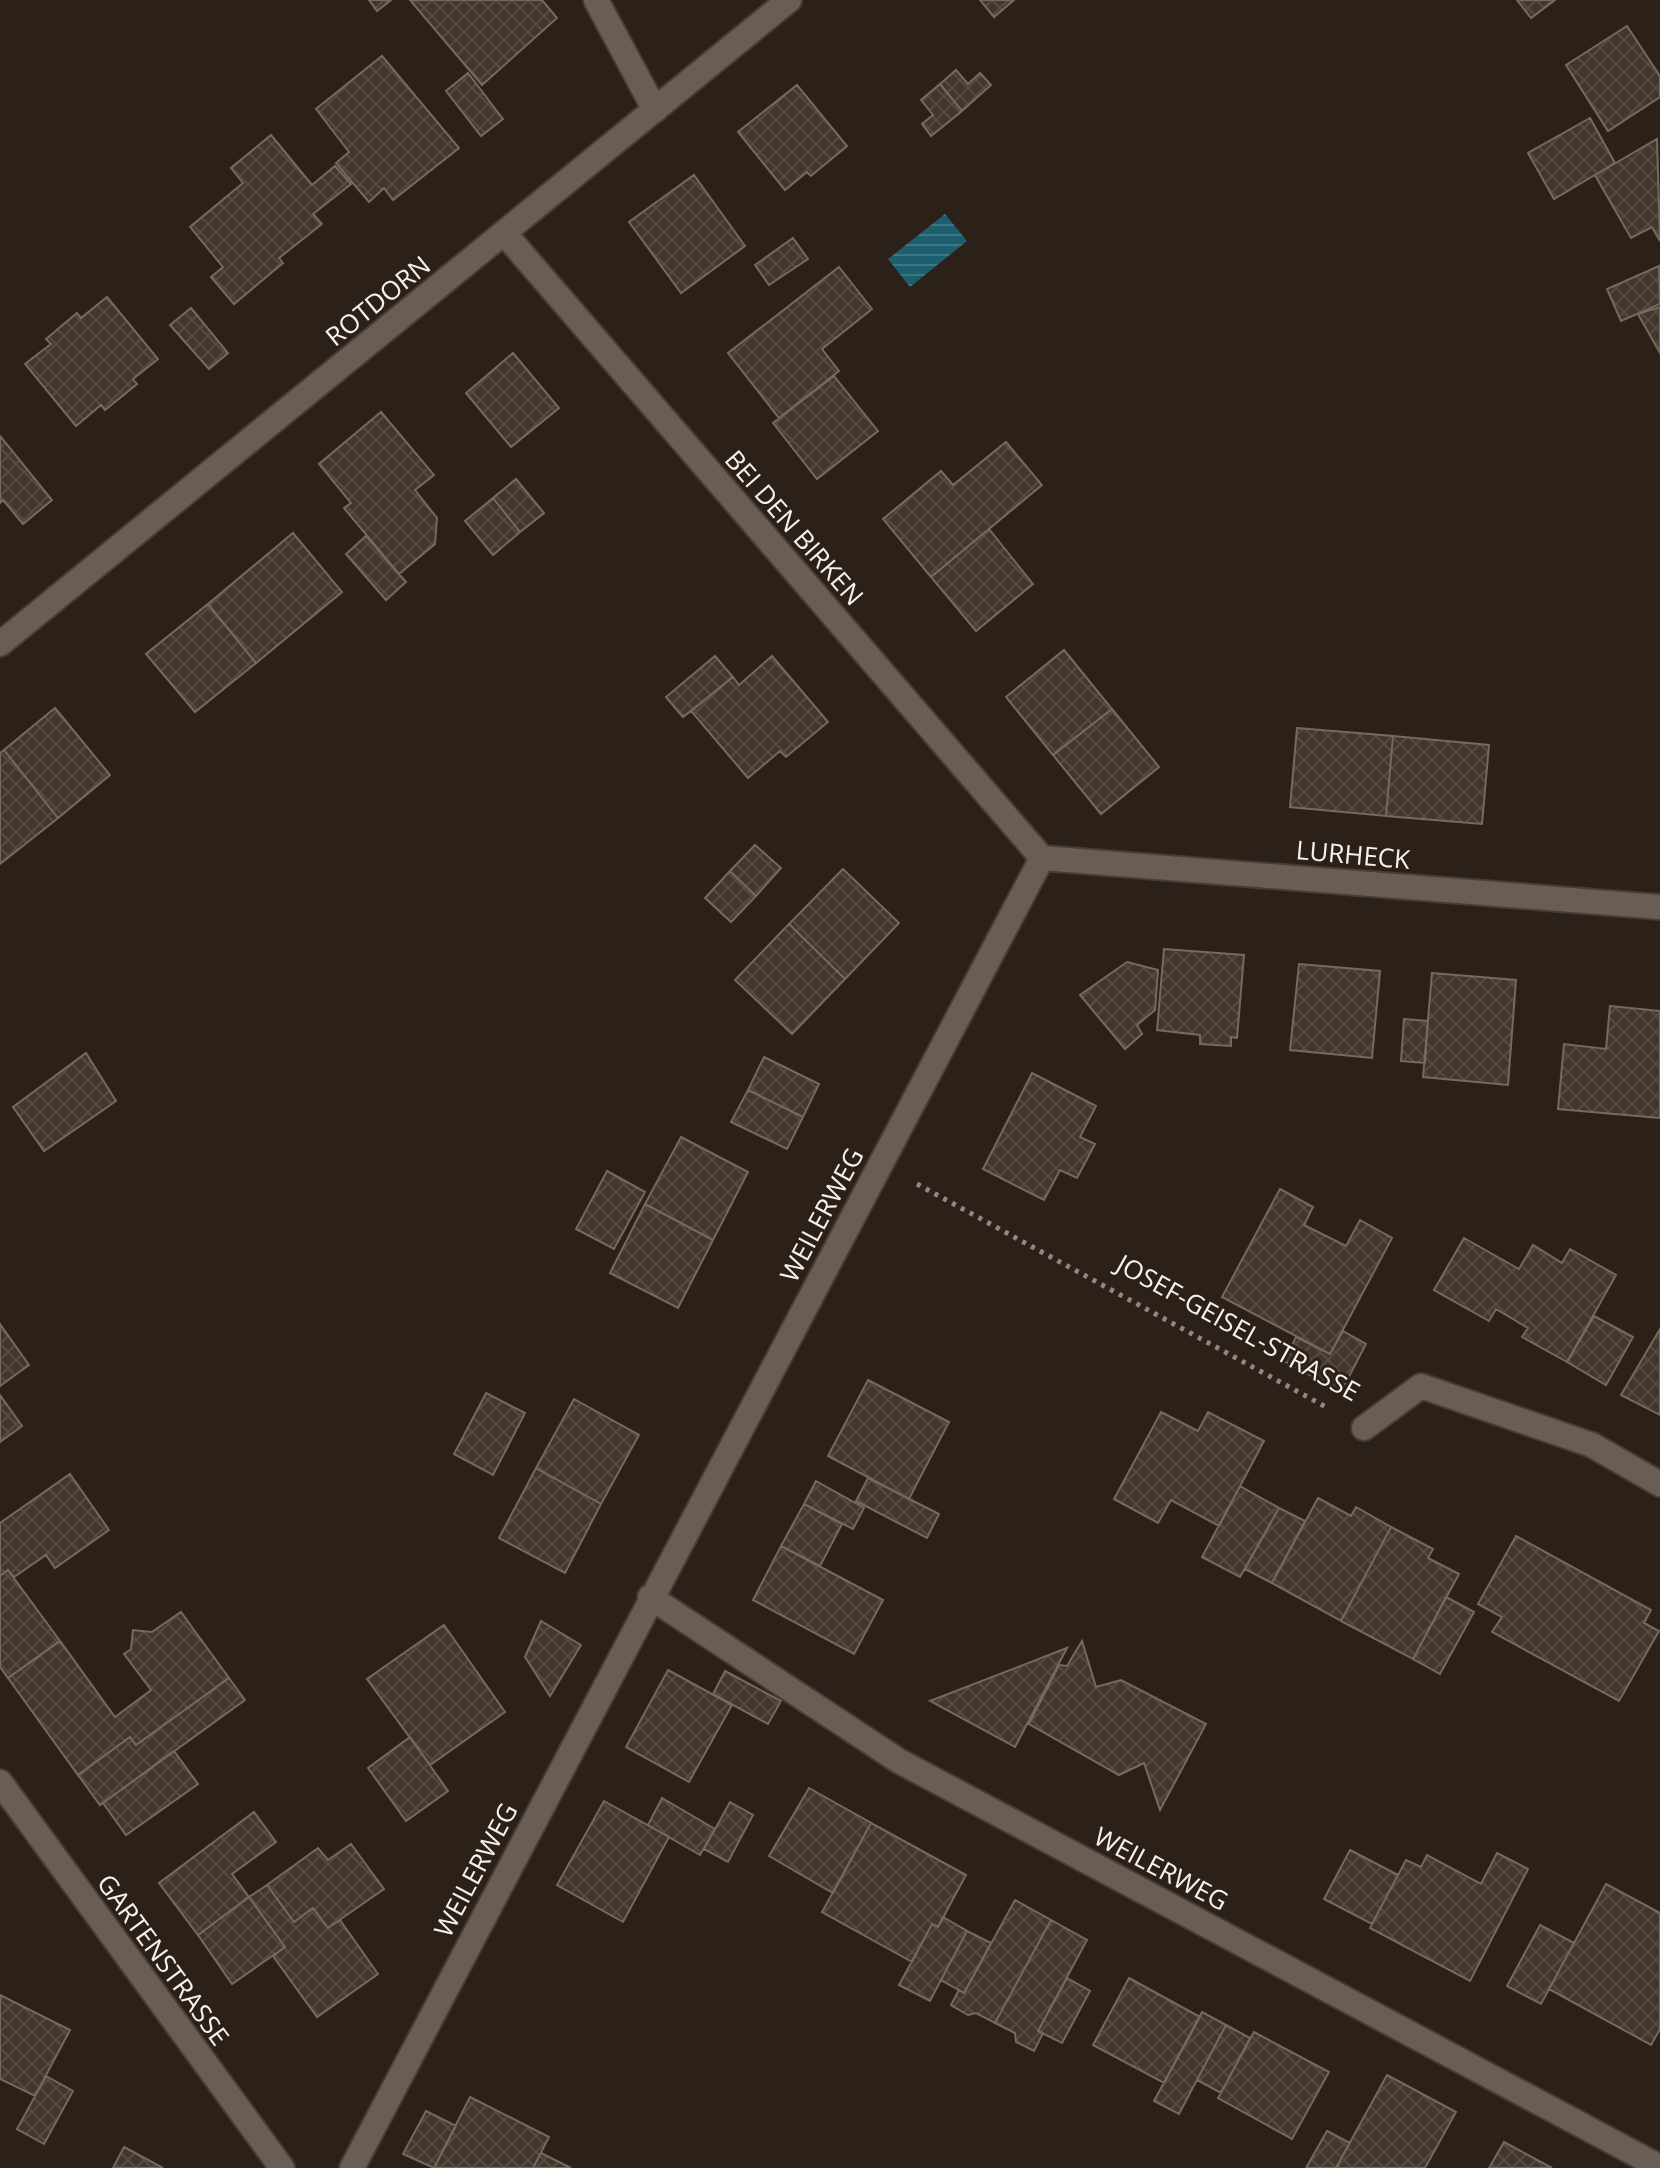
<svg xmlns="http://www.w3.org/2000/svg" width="1660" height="2168" viewBox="0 0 1660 2168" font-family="'Open Sans',sans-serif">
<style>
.water{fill:url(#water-rules)}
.building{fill:url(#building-cross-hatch);stroke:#76695e;stroke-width:2}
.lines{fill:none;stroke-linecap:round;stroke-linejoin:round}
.minor-casing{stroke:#463d37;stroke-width:28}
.path{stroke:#928881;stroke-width:5;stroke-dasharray:4 6;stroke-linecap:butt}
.minor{stroke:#6a5d53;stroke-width:24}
.labels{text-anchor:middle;stroke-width:6;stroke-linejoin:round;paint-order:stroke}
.street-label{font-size:26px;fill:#f9f1eb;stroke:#2c2118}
</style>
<defs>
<pattern id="water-rules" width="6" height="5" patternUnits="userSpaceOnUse" patternTransform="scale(2)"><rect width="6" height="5" fill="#1e5f6f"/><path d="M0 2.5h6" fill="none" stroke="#3f7684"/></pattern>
<pattern id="building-cross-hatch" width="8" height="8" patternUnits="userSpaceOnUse" patternTransform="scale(2)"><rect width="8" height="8" fill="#43372d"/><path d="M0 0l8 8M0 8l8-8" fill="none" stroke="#564b41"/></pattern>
</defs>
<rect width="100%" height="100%" fill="#2c2118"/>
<path class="water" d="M 945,214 L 967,241 L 910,287 L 888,259 Z"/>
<path class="building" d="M 369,0 L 391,0 L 377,11 Z
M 410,0 L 542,0 L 557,18 L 482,85 Z
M 980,0 L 1014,0 L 994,17 Z
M 1517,0 L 1555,0 L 1531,18 Z
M 1627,26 L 1660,76 L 1660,97 L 1608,131 L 1566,65 Z
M 382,56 L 459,148 L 393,200 L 384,188 L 369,202 L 336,163 L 349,152 L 316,109 Z
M 956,70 L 968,84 L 980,73 L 991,85 L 962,111 L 940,84 Z
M 468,73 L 503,119 L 481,136 L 446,91 Z
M 940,84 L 962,111 L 931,136 L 922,124 L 933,115 L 921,100 Z
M 797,85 L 847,146 L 811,176 L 807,172 L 785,190 L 738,132 Z
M 1590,118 L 1615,163 L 1554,199 L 1528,153 Z
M 271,135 L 312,185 L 335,166 L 351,184 L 313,214 L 322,224 L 279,258 L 283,263 L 234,304 L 211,277 L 223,267 L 190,227 L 243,183 L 231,168 Z
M 1657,139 L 1660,241 L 1652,227 L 1631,238 L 1595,175 Z
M 694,175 L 745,246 L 681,293 L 629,222 Z
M 793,238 L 808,259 L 769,285 L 755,265 Z
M 1659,266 L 1660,304 L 1621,321 L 1607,289 Z
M 839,267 L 872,309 L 822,349 L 839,371 L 779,418 L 728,353 Z
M 107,297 L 158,359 L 133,379 L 137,384 L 105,410 L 101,405 L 76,426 L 25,364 L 51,344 L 46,339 L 77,313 L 81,318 Z
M 1660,307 L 1660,353 L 1638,314 Z
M 191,308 L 228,353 L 209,369 L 170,325 Z
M 513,353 L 559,408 L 511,447 L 466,393 Z
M 834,376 L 878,431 L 817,479 L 773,423 Z
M 381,412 L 434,475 L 415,490 L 437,518 L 435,544 L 399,574 L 344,508 L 351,503 L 319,464 Z
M 0,436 L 52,500 L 23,524 L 3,500 L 0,503 Z
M 1006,442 L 1042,485 L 931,577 L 883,519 L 941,471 L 953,485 Z
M 516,479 L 544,513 L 520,532 L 493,498 Z
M 493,498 L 520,532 L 493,555 L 465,521 Z
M 989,529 L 1033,584 L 976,631 L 931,577 Z
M 293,533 L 342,592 L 256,663 L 208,604 Z
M 366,536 L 406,582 L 386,600 L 346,554 Z
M 208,604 L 256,663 L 195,712 L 146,654 Z
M 1064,650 L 1112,709 L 1053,755 L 1006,697 Z
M 715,656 L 733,677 L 683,717 L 666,697 Z
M 772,656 L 828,722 L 786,757 L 780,751 L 748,778 L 691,711 L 733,677 L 739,685 Z
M 55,708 L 110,775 L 58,818 L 4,750 Z
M 1112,709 L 1159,767 L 1101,814 L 1053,755 Z
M 1297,728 L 1393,736 L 1386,816 L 1290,807 Z
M 1393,736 L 1489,745 L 1482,824 L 1386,816 Z
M 4,750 L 58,818 L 0,864 L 0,753 Z
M 755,845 L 781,868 L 756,896 L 730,871 Z
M 843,869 L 899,923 L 845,979 L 789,924 Z
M 730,871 L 756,896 L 731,922 L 705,898 Z
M 789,924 L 845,979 L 792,1034 L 735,980 Z
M 1164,949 L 1244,955 L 1237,1038 L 1231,1037 L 1231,1046 L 1200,1044 L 1200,1035 L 1157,1030 Z
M 1127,962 L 1158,970 L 1155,1010 L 1137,1025 L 1142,1034 L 1125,1049 L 1080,995 Z
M 1299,964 L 1380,971 L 1372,1058 L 1290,1050 Z
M 1432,973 L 1516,980 L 1508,1085 L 1423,1077 Z
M 1610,1006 L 1660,1011 L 1660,1118 L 1558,1109 L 1564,1044 L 1606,1049 Z
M 1404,1019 L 1428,1021 L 1425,1063 L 1401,1061 Z
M 86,1053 L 116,1101 L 44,1151 L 13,1107 Z
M 764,1057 L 819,1084 L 803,1117 L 748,1090 Z
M 1032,1073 L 1096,1106 L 1080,1137 L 1095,1144 L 1077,1178 L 1060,1170 L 1044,1200 L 983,1169 Z
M 748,1090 L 803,1117 L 787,1149 L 731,1122 Z
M 681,1137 L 748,1172 L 713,1240 L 645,1204 Z
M 607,1171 L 645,1192 L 614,1249 L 576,1229 Z
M 1280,1189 L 1313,1207 L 1304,1225 L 1346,1246 L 1360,1220 L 1392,1238 L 1330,1354 L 1222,1297 Z
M 645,1204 L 713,1240 L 678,1308 L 610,1273 Z
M 1464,1238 L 1519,1269 L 1533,1245 L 1562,1263 L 1570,1249 L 1616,1275 L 1567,1362 L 1522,1337 L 1528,1328 L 1496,1309 L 1489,1321 L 1434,1290 Z
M 1594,1316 L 1633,1337 L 1606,1385 L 1567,1362 Z
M 0,1324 L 29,1365 L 0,1386 Z
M 1660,1329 L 1660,1415 L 1621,1395 Z
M 1343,1331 L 1366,1344 L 1341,1392 L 1284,1361 L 1296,1337 L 1330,1354 Z
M 868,1380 L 949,1422 L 909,1499 L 828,1456 Z
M 486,1393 L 525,1413 L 493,1475 L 454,1454 Z
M 0,1395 L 22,1426 L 0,1442 Z
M 574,1399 L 639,1435 L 601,1504 L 536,1468 Z
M 1161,1412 L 1198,1431 L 1208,1412 L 1264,1441 L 1219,1526 L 1171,1500 L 1158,1523 L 1114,1499 Z
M 536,1468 L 601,1504 L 565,1573 L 499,1538 Z
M 70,1474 L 109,1530 L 55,1568 L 46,1555 L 14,1577 L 8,1570 L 0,1576 L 0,1523 Z
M 868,1478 L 939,1514 L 927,1538 L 856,1501 Z
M 816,1481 L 864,1508 L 853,1529 L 804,1504 Z
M 1240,1486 L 1279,1508 L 1240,1577 L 1202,1557 Z
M 1318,1498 L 1351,1516 L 1356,1507 L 1391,1527 L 1341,1621 L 1272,1583 Z
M 804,1504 L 842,1524 L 820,1566 L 781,1546 Z
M 1279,1508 L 1305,1521 L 1272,1583 L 1245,1569 Z
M 1391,1527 L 1433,1549 L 1428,1558 L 1459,1574 L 1413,1659 L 1341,1621 Z
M 1516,1536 L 1651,1610 L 1644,1623 L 1659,1631 L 1619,1701 L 1492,1632 L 1502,1617 L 1478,1604 Z
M 781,1546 L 883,1600 L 854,1654 L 753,1600 Z
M 8,1570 L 60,1641 L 8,1678 L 0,1667 L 0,1576 Z
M 1446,1597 L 1474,1612 L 1440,1674 L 1413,1659 Z
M 181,1612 L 229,1678 L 136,1745 L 130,1737 L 78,1775 L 8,1678 L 60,1641 L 115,1717 L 151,1690 L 124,1654 L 131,1649 L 133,1630 L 152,1632 Z
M 541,1621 L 581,1645 L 550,1696 L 525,1657 Z
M 444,1625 L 505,1712 L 430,1765 L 367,1679 Z
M 1082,1641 L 1096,1687 L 1121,1680 L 1206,1724 L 1160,1810 L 1144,1763 L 1119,1775 L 1029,1724 L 1059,1665 L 1067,1666 Z
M 1067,1648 L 1015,1747 L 930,1701 Z
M 668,1670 L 732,1705 L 689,1782 L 626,1747 Z
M 725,1671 L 781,1701 L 768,1724 L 713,1694 Z
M 229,1678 L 245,1700 L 100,1805 L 78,1775 L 130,1737 L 136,1745 Z
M 410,1737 L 448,1791 L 406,1821 L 368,1768 Z
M 174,1751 L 198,1784 L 126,1835 L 103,1803 Z
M 809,1788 L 871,1823 L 833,1893 L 769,1856 Z
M 662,1798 L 715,1829 L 700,1855 L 648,1825 Z
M 604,1801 L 669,1837 L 623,1922 L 557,1885 Z
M 730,1802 L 753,1815 L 728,1862 L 704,1849 Z
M 254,1812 L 276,1842 L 232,1874 L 249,1897 L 198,1935 L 159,1883 Z
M 871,1823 L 966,1875 L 938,1927 L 932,1924 L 912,1962 L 822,1912 Z
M 351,1844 L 384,1889 L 328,1928 L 313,1908 L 294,1922 L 267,1885 L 318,1848 L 328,1860 Z
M 1350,1850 L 1398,1875 L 1372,1924 L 1324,1899 Z
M 1497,1853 L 1528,1869 L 1470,1981 L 1370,1928 L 1406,1860 L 1421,1867 L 1427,1855 L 1481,1884 Z
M 1606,1884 L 1660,1913 L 1660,2029 L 1651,2045 L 1549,1989 Z
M 267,1885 L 294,1922 L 313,1908 L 328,1928 L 340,1920 L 378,1974 L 317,2017 L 273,1956 L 285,1947 L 249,1897 Z
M 249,1897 L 285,1947 L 232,1984 L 198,1935 Z
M 1015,1900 L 1051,1920 L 995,2023 L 976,2013 L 968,2015 L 951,2005 L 959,1990 L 964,1993 Z
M 943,1917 L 967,1931 L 930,2001 L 899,1985 L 932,1924 L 938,1927 Z
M 1051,1920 L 1087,1940 L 1038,2031 L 1043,2033 L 1034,2051 L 1016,2042 L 1015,2033 L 995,2023 Z
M 1540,1925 L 1574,1943 L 1541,2004 L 1507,1986 Z
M 967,1931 L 991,1943 L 964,1993 L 941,1980 Z
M 1067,1978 L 1090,1991 L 1062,2043 L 1038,2031 Z
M 1129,1978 L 1200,2017 L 1164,2083 L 1093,2045 Z
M 0,1995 L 70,2030 L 35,2096 L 0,2079 Z
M 1202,2012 L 1226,2025 L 1179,2114 L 1154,2101 Z
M 1226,2025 L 1250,2038 L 1221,2093 L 1197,2080 Z
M 1254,2032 L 1329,2072 L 1292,2139 L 1218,2098 Z
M 1387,2075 L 1456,2112 L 1425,2168 L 1340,2168 L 1337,2166 Z
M 46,2076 L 73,2091 L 44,2144 L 17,2129 Z
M 470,2097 L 549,2137 L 533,2168 L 434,2168 Z
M 426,2111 L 456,2126 L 434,2168 L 403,2154 Z
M 1327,2131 L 1350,2143 L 1336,2168 L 1306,2168 Z
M 1504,2142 L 1552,2168 L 1489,2168 Z
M 124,2147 L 163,2168 L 113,2168 Z
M 541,2153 L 571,2168 L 533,2168 Z"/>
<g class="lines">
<defs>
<path id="minor" d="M 596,0 L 655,110
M 505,234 L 1042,858
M 0,644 L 789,0
M 1042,858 L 1660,907
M 1364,1428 L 1421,1386 L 1592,1445 L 1660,1484
M 650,1597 L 899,1761 L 1660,2167
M 0,1782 L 282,2168
M 352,2168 L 1042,858"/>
</defs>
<use href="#minor" class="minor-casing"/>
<path class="path" d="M 917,1184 L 1326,1407"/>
<use href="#minor" class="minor"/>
</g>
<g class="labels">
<g class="street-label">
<text transform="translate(378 301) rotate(-39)" y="9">ROTDORN</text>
<text transform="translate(794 528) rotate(49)" y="9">BEI DEN BIRKEN</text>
<text transform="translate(1353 855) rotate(5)" y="9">LURHECK</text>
<text transform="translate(822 1215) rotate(-62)" y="9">WEILERWEG</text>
<text transform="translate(1238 1328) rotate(29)" y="9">JOSEF-GEISEL-STRASSE</text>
<text transform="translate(1161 1869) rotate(28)" y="9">WEILERWEG</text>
<text transform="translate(476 1870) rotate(-62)" y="9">WEILERWEG</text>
<text transform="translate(163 1960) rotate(54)" y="9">GARTENSTRASSE</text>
</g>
</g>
</svg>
